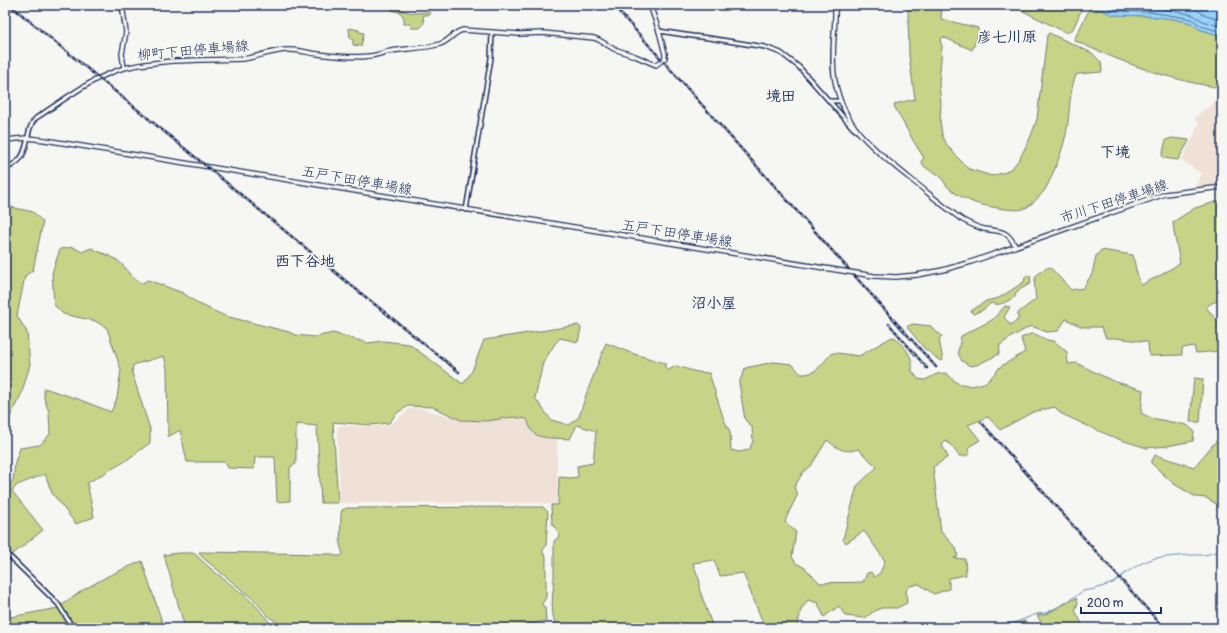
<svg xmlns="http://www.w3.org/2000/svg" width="1227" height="633" viewBox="0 0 1227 633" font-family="Pangolin,'Klee One',sans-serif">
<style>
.built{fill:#f0e1d6}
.green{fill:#c7d387;stroke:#718172;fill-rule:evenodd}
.water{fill:#9ad1f9;stroke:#6790bb}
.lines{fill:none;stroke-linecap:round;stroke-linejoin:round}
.shore{stroke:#4e709c;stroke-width:1}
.stream{stroke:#6790bb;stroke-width:1}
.minor-casing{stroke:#1b2f5e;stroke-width:6}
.major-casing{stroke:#1b2f5e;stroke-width:6}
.minor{stroke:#f6f6f2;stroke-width:3}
.major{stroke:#f6f6f2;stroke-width:3.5}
.rail-casing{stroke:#1b2f5e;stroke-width:2.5}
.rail{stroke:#f6f6f2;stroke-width:1;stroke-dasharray:3;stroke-linecap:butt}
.major-bridge-casing{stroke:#1b2f5e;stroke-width:6;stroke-linecap:butt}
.major-bridge{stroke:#f6f6f2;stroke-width:3.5}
.labels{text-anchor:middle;stroke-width:3.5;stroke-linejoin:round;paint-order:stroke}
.street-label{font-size:14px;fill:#1b2f5e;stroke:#f6f6f2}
.neighbourhood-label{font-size:15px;font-weight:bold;fill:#1b2f5e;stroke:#f6f6f2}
</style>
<rect width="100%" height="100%" fill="#f6f6f2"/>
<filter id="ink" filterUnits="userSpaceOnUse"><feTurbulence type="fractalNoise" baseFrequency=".025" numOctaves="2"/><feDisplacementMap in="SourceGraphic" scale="8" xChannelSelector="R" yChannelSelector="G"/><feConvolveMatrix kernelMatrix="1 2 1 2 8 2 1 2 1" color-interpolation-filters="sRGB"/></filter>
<g filter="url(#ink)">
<path class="built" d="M 1218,94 L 1222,95 L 1222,184 L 1195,187 L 1201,173 L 1181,160 L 1192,139 L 1199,123 L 1194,119 L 1203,110 L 1208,108 L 1214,101 Z
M 415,408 L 427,410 L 450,417 L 462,418 L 519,411 L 554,432 L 557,439 L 557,505 L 538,503 L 340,503 L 337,428 L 339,426 L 384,426 L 390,424 L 395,421 L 409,409 Z"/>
<path class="green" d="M 268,5 L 303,5 C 291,9 280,8 268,5 Z
M 911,5 L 942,5 L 941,19 L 978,28 L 978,36 L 972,50 L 943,37 L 940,40 L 942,46 L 939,84 L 941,103 L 940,120 L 942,135 L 947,145 L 965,166 L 969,169 L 992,176 L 1006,172 L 1014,166 L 1020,158 L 1031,136 L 1037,119 L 1047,35 L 1049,33 L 1092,53 L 1101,62 L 1102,72 L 1101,72 L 1079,74 L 1076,75 C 1069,92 1070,111 1067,129 C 1064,147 1055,170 1047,186 C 1044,193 1030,207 1023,209 C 1015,212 984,206 975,203 C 966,199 956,195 949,188 C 945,185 943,179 940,176 C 933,170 925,171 921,161 L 924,158 L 914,142 L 894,106 L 895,104 L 915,99 L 909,56 L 908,10 L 910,9 Z
M 1011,5 L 1077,5 L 1081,11 L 1073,29 L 1067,33 Z
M 1091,6 L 1105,10 L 1114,15 L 1148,16 L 1174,19 L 1191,23 L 1199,29 L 1222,36 L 1222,88 C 1172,81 1123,63 1078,42 L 1074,40 Z
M 393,7 C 401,10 408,13 417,13 C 421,13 426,12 430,12 L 430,15 L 423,15 L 424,23 L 420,28 L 411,28 L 410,24 L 404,24 L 404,18 L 401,13 L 392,10 Z
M 349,28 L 359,30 L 359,32 L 364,33 L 361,46 L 353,45 L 353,40 L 350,38 Z
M 1172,138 L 1189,140 L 1189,141 L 1178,160 L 1164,158 L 1162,156 L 1166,140 Z
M 1222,200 L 1222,299 L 1212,303 L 1206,307 L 1218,322 L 1222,331 L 1222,351 L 1196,353 L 1194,346 L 1182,348 L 1182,355 L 1149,356 L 1148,342 L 1116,338 L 1106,338 L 1101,327 L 1082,327 L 1066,319 L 1058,331 L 1047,332 L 1031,326 L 1013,336 L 1000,345 L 999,354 L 977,365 L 970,366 L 962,361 L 958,353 L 961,336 L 992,320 L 1005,306 L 1010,307 L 1004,317 L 1010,325 L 1018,320 L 1018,313 L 1036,299 C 1034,281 1031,274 1050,267 L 1071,290 L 1083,288 L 1092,274 L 1096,256 L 1101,250 L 1133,255 L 1136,270 L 1141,285 L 1161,275 L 1180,263 L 1174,232 L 1173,222 L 1195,208 Z
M 11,207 L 33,212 L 43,222 L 33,270 L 25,276 L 17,316 L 27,332 L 30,365 L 21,395 L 12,412 L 5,431 L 5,208 Z
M 73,247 L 82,252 L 91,248 C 99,252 109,255 117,260 C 128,268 129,279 142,283 L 148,280 L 183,293 L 199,304 L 225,316 L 289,332 L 295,335 L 315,337 L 333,333 L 368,343 L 383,341 L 409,344 L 463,384 L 472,371 L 484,340 L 578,325 L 581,328 L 578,342 L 560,338 L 554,345 L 543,363 L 535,398 L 551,420 L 569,425 L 579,417 L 586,395 L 606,343 L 631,353 L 665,363 L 665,368 L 669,370 L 676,366 L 697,372 L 709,373 L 724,420 L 730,432 L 731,450 L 739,452 L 749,450 L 753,441 L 752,427 L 745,420 L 739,383 L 745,368 L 774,362 L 792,364 L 801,374 C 817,375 822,363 832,353 L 837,353 L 859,356 L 892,337 L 896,338 C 905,349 914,355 912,371 L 918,379 L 925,380 L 937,374 L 946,373 L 957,383 L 972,386 L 984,383 L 990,379 L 1000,367 L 1025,352 L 1021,338 L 1033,333 L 1047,340 L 1054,341 L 1067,352 L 1068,364 L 1076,363 L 1113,381 L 1143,390 L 1141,413 L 1151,418 L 1187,425 L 1194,431 L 1193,441 L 1167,446 L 1147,448 L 1121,440 L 1094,429 L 1060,413 L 1055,407 L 1033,412 L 1000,430 L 988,417 L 968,425 L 980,440 L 970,446 L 968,450 L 970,453 L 966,456 L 959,456 L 951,445 L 946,441 L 942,445 L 948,457 L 933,467 L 941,532 L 956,548 L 958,556 L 954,558 L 965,559 L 966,575 L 949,578 L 949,589 L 934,594 L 919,584 L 910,586 L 906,590 L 907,603 L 897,608 L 881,608 L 873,612 L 865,618 L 845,616 L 839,606 L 824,617 L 818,603 L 808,600 L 801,610 L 797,628 L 765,628 L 743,573 L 720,576 L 714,560 L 693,563 L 700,582 L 699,588 L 713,628 L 558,628 C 549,616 553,594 554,579 C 554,567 554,554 554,541 L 560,536 L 552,523 L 551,505 L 558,505 L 559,477 L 570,478 L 578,477 L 577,466 L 593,463 L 596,431 L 577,425 L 570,439 C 561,438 541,439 535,434 C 530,430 529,424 527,419 L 513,417 L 487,421 L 461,420 L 433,407 L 408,406 L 397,413 L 389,423 L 370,425 L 333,422 L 338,503 L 321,503 L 317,426 L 296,424 L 296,464 L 290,467 L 290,501 L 277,502 L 275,457 L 255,457 L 254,469 L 228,468 L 225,462 L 187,462 L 180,430 L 168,437 L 167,368 L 164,356 L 133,365 L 132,373 L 150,429 L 150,443 L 124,462 L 87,483 L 94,517 L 76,524 L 52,493 L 45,474 L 17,485 L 12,491 L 43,530 L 13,554 L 5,545 L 5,485 L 6,487 L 13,481 L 15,462 L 20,448 L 40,445 L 50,434 L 49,412 L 44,398 L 44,388 L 78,399 L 111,412 L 117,398 L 121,370 L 107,328 L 95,321 L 63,314 L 54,305 L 52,273 L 60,249 ZM 827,440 C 837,448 844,454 858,449 L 877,467 L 857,486 L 843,539 L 846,543 L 864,531 L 885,561 L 880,573 L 874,577 L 871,572 L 867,573 L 863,582 C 849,583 835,582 820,583 L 805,568 L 796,563 L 792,557 L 796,532 L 785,522 L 788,514 L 798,494 L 794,488 L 803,472 L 811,466 Z
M 1030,275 L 1031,283 L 1016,292 L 1015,297 C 1007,301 1000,307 991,303 L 983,310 L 973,314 L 971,311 L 986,301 L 999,298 L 1024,282 L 1025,277 Z
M 913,324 L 931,326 L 936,332 L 940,334 L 942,336 L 939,339 L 943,360 L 940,361 L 924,348 L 907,327 L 908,326 Z
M 1194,378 L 1203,379 L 1200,422 L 1190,422 Z
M 1217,440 L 1222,442 L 1222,507 L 1206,498 L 1196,497 L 1174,484 L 1151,463 L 1155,455 L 1194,467 Z
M 530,507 L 543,507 L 548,512 L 546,546 L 543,550 L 543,554 L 546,556 L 546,597 L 544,601 L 542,603 L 542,605 L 545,607 L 546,621 L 509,628 L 286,628 L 269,617 L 254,600 L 202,557 L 199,552 L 332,554 L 335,556 L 341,556 L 343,554 L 340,545 L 341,514 L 342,510 L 347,508 Z
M 178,553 L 194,553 C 212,572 235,586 254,604 C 262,612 267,622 278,628 L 185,628 L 164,555 Z
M 142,561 L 164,628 L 5,628 L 5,618 L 58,608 L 83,590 L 110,575 Z
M 1076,598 L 1078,603 L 1075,610 L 1084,628 L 1044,628 L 1037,615 L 1044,615 Z
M 1025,621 L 1028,624 L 1027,628 L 999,628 Z"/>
<path class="water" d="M 1087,5 L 1222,5 L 1222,36 L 1199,29 L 1191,23 L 1174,19 L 1148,16 L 1114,15 L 1106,12 L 1105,10 L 1089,7 Z"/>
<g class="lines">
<path class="shore" d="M 1101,5 L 1115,11 L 1149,12 L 1175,16 L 1192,19 L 1201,26 L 1222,32
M 1113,5 L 1149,7 L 1176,11 L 1193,15 L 1203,21 L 1222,27
M 1179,5 L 1196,9 L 1206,16 L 1222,20"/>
<path class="stream" d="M 993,628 L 1016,622 L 1037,614 L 1046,613 L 1067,602 L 1083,591 L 1095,589 L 1113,583 L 1127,572 L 1142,563 L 1155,558 L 1189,555 L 1204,555 L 1222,551"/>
<defs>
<path id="minor" d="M 659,31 L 692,36 L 709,38 L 765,47 L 781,53 L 799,67 L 853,128 L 857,131
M 830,101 L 840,101
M 5,170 C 10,166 17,163 20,159 C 30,147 25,129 36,118 C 64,100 91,78 124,68
M 466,210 L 491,58 L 492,32
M 5,552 L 58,604 L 73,628"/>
<path id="major" d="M 122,5 L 126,32 L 122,54 L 124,68 C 163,59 203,60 243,59 C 259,57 274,49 291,50 C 300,50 309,53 318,54 C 332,56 357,58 370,56 C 378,55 384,52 391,51 C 407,48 424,49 440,44 C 449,42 453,32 463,30 L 519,34 L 543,33 L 594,38 L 599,40 L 614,49 L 635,56 L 656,65 L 665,58 L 665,54 L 659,31 L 650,5
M 835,5 C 836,30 830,56 835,81 C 844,128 874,149 908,177 C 926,191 943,206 961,219 C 968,223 976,227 984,229 C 1000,232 1007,229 1015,246
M 5,140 L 27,138 L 45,140 L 756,257
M 917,275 L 943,270 L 971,262 L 1165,194 L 1222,187"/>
</defs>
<use href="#minor" class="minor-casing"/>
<use href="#major" class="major-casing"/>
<use href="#minor" class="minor"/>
<use href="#major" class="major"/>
<defs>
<path id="rail" d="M 10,5 L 352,286 L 459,372
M 613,5 L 936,367
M 889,324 L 927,368
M 981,422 L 1164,628"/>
</defs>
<use href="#rail" class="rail-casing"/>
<use href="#rail" class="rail"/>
<defs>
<path id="major-bridge" d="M 756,257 L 874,276 L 896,277 L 917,275"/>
</defs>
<use href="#major-bridge" class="major-bridge-casing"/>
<use href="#major-bridge" class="major-bridge"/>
</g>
</g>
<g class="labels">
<g class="street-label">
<text transform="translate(193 50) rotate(-5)" y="5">柳町下田停車場線</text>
<text transform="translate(357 180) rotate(10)" y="5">五戸下田停車場線</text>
<text transform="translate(1114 201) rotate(-18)" y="5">市川下田停車場線</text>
<text transform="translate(677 233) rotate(9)" y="5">五戸下田停車場線</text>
</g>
<g class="neighbourhood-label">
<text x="1007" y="42">彦七川原</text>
<text x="781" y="101">境田</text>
<text x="1115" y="157">下境</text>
<text x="305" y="266">西下谷地</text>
<text x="714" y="308">沼小屋</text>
</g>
</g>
<rect width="1227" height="633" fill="none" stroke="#f6f6f2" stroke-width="20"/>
<rect x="10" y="10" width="1207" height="613" fill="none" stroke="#1b2f5e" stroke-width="1.5" filter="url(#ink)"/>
<path d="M1081 607v6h80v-6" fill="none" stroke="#1b2f5e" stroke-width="2"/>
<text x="1087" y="607" font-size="12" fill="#1b2f5e" stroke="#f6f6f2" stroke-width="3" paint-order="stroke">200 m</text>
</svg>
